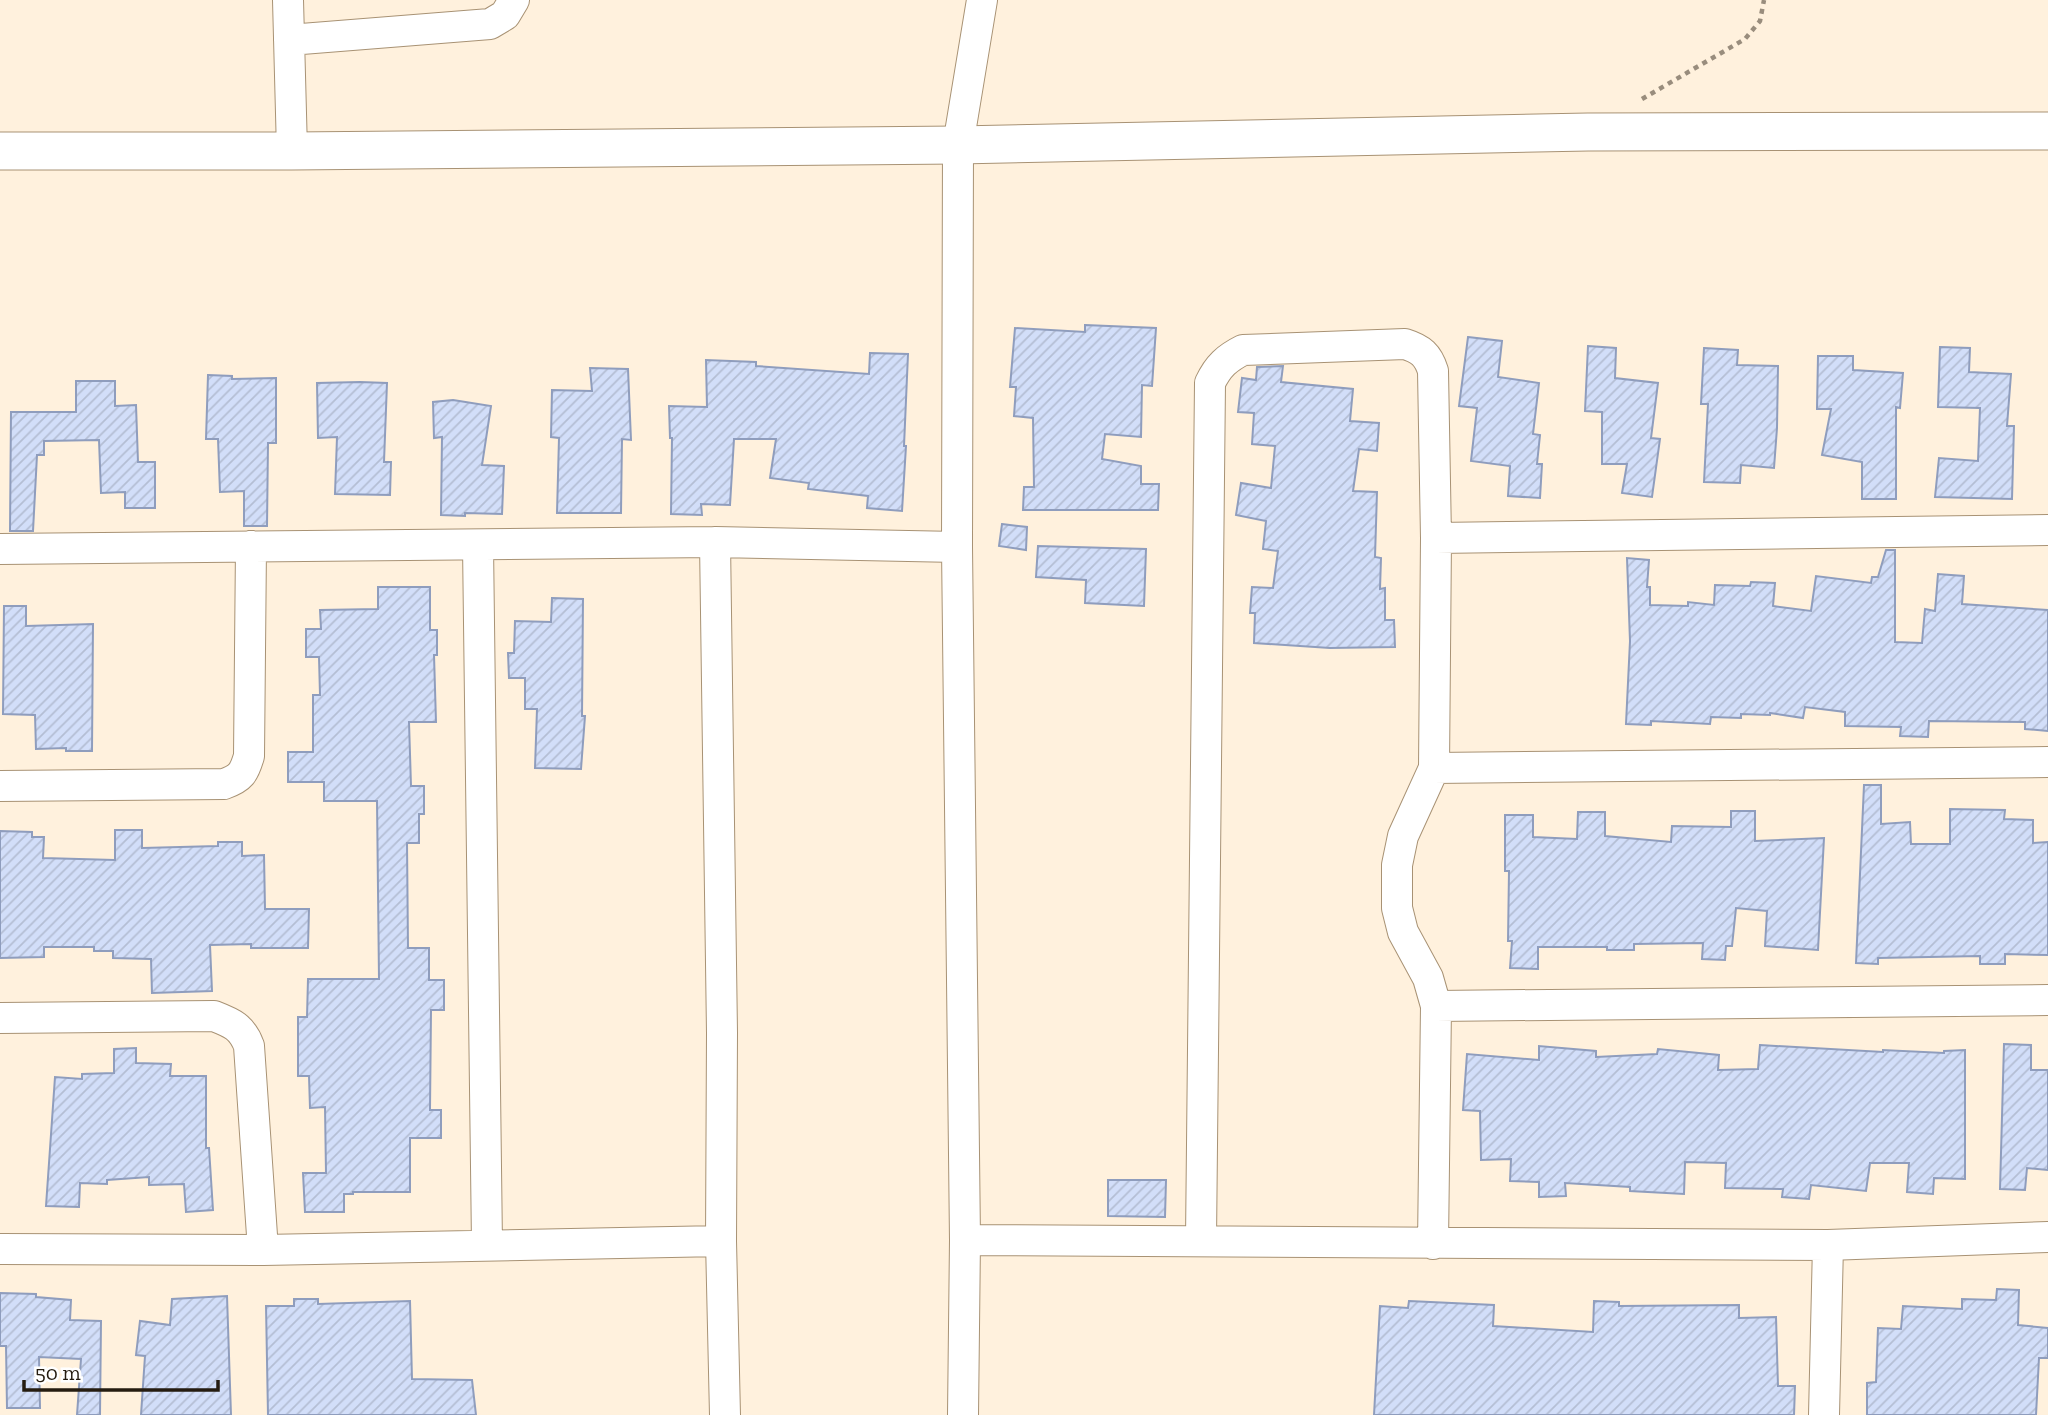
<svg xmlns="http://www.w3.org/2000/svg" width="2048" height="1415" viewBox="0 0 2048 1415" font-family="'Zilla Slab',serif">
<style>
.building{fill:url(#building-hatch);stroke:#8f9dbd;stroke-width:2}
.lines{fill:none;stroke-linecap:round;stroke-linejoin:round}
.minor-casing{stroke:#a89274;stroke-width:32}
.tertiary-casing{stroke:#a89274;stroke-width:39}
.path{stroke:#998d7d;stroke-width:4.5;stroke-dasharray:5 5;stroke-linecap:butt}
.minor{stroke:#fff;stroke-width:30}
.tertiary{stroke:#fff;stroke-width:37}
</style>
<defs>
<pattern id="building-hatch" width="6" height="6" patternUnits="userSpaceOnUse" patternTransform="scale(1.75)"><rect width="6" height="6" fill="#d2def9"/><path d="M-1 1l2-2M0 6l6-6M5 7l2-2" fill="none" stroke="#b4bed4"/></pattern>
</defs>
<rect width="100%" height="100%" fill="#fff1dd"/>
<path class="building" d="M 1085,325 L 1156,328 L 1152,386 L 1142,385 L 1141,437 L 1105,434 L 1102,459 L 1141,466 L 1141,484 L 1159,484 L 1158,510 L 1023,510 L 1024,487 L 1034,487 L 1033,418 L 1014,416 L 1016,387 L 1010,387 L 1015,328 L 1085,332 Z
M 1468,337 L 1502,341 L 1498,377 L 1539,383 L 1533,434 L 1540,435 L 1537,464 L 1542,464 L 1540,498 L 1508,496 L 1510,466 L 1471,461 L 1477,408 L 1459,406 Z
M 1588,346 L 1616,348 L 1615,378 L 1658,383 L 1651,438 L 1660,439 L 1652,497 L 1622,493 L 1627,464 L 1602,464 L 1602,412 L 1585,411 Z
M 1940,347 L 1970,348 L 1969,372 L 2011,374 L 2007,426 L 2014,426 L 2012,499 L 1935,497 L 1939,458 L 1978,461 L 1980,408 L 1938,407 Z
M 1704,348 L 1738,350 L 1737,365 L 1778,366 L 1777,428 L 1774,468 L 1741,465 L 1740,483 L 1704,482 L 1708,404 L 1701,404 Z
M 870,353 L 908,354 L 904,446 L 906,446 L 902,511 L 867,508 L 868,496 L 808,489 L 809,483 L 770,478 L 776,439 L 734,439 L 730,505 L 701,504 L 702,515 L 671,514 L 672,438 L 670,438 L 669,406 L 707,407 L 706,360 L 756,362 L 756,366 L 869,374 Z
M 1818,356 L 1853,356 L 1853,370 L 1903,373 L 1900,408 L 1896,407 L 1896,499 L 1862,499 L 1862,462 L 1822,455 L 1831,409 L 1817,409 Z
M 1283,366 L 1281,382 L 1353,389 L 1350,421 L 1379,423 L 1377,451 L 1359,449 L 1353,491 L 1377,492 L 1375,557 L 1381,558 L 1380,589 L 1385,588 L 1385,620 L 1394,620 L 1395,647 L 1330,648 L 1254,643 L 1255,613 L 1250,613 L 1252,587 L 1273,588 L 1278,551 L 1263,549 L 1266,521 L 1236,515 L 1241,483 L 1271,488 L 1275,446 L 1252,444 L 1254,413 L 1238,412 L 1242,378 L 1256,380 L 1257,367 Z
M 590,368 L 628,369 L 631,440 L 622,439 L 621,513 L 557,513 L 559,438 L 551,437 L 552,390 L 592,391 Z
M 208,375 L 232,376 L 232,379 L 276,378 L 276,443 L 268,443 L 267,526 L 244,526 L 244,491 L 220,492 L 218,439 L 206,439 Z
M 76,381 L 115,381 L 115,406 L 136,405 L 138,462 L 155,462 L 155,508 L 125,508 L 125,492 L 101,493 L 99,440 L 44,441 L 44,455 L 37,455 L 33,531 L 10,531 L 11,412 L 76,412 Z
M 360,382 L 387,383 L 384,462 L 391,462 L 390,495 L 335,494 L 337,437 L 318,438 L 317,383 Z
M 453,400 L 491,406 L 482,465 L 504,466 L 502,514 L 465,513 L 465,516 L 441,515 L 442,437 L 434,438 L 433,402 Z
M 1002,524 L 1027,527 L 1026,550 L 999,546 Z
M 1038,546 L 1146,549 L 1144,606 L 1085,603 L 1086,580 L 1036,577 Z
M 1886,550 L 1895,550 L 1895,642 L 1922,643 L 1925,609 L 1935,611 L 1938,574 L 1964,576 L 1962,604 L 2048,610 L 2048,731 L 2025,729 L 2025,722 L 1929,721 L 1928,737 L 1900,736 L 1901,727 L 1845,726 L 1845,712 L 1805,707 L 1803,718 L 1770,713 L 1770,715 L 1741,714 L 1741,718 L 1711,717 L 1710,724 L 1651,721 L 1651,725 L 1626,724 L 1630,641 L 1627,558 L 1649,560 L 1647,587 L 1650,587 L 1650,605 L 1688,606 L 1688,602 L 1714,605 L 1715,585 L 1750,586 L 1751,582 L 1775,583 L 1773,606 L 1811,611 L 1816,576 L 1871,583 L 1872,577 L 1878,577 Z
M 378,587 L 430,587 L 430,630 L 437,630 L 437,655 L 434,655 L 436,722 L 409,722 L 411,786 L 424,786 L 424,814 L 419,814 L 419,843 L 407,843 L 408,948 L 429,948 L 429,980 L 444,980 L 444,1010 L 431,1010 L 430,1110 L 441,1110 L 441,1138 L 410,1138 L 410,1192 L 353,1192 L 353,1194 L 344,1194 L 344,1212 L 305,1212 L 303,1173 L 326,1173 L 325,1107 L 310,1108 L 309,1076 L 298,1076 L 298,1017 L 307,1017 L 308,979 L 379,979 L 377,801 L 324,801 L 324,782 L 288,782 L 288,752 L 313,752 L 313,695 L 320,695 L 319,657 L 306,657 L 306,629 L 321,629 L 320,610 L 378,609 Z
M 552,598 L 583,599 L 582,716 L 585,716 L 581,769 L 535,768 L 537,709 L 525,709 L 525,678 L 509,678 L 508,653 L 514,653 L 515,621 L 551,622 Z
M 4,606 L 26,606 L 26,626 L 93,624 L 92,751 L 66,751 L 66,748 L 36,749 L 35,715 L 3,714 Z
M 1864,785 L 1881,785 L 1881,824 L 1910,822 L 1911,844 L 1950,844 L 1950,809 L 2005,810 L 2004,819 L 2033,820 L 2033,843 L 2048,842 L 2048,955 L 2005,954 L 2005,964 L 1980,964 L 1980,956 L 1878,958 L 1878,964 L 1856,963 Z
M 1731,811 L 1755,811 L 1755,841 L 1824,838 L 1818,950 L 1765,946 L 1767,911 L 1736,908 L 1732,946 L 1726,946 L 1725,960 L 1702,959 L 1703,943 L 1634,944 L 1634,950 L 1607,950 L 1607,947 L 1538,947 L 1538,969 L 1510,968 L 1512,941 L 1508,941 L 1509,871 L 1505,871 L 1505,815 L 1533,815 L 1533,837 L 1577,839 L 1578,812 L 1605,812 L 1605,836 L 1671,842 L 1672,826 L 1731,827 Z
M 115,830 L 142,830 L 142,848 L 218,846 L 218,842 L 242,842 L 242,856 L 264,855 L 265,909 L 309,909 L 308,948 L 251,948 L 251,944 L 210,945 L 212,991 L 152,993 L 151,959 L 113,958 L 113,951 L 94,951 L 94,947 L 44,947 L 44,957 L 0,958 L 0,831 L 32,832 L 32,837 L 44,837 L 43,858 L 115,860 Z
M 2004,1044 L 2031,1045 L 2031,1070 L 2048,1070 L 2048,1170 L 2027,1168 L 2025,1190 L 2000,1189 Z
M 1760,1045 L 1883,1052 L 1883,1050 L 1944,1053 L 1944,1051 L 1965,1050 L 1965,1179 L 1934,1178 L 1933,1194 L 1907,1192 L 1909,1163 L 1870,1163 L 1866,1191 L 1811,1185 L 1809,1199 L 1782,1197 L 1783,1189 L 1725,1188 L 1726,1163 L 1685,1162 L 1684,1194 L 1630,1191 L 1630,1187 L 1565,1183 L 1566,1196 L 1539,1197 L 1539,1182 L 1510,1181 L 1511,1159 L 1481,1160 L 1480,1111 L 1463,1110 L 1467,1054 L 1539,1060 L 1539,1046 L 1596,1051 L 1596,1057 L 1657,1054 L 1658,1049 L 1719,1055 L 1718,1070 L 1758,1069 Z
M 136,1048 L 136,1063 L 171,1064 L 170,1076 L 206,1076 L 206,1148 L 209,1148 L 213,1210 L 186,1212 L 184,1184 L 149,1185 L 149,1177 L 107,1180 L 107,1184 L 80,1183 L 79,1207 L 46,1206 L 55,1077 L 82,1079 L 82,1074 L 114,1073 L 114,1049 Z
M 1108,1180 L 1166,1180 L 1165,1217 L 1108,1216 Z
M 1997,1289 L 2019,1290 L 2018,1325 L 2048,1328 L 2048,1358 L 2039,1358 L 2036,1415 L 1867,1415 L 1867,1383 L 1876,1382 L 1878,1328 L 1901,1329 L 1903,1306 L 1962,1309 L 1962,1299 L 1996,1300 Z
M 0,1293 L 36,1294 L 36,1297 L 71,1300 L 70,1320 L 101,1321 L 100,1415 L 77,1415 L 81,1359 L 39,1357 L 40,1408 L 7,1408 L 6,1346 L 0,1346 Z
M 227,1296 L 231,1415 L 141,1415 L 145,1356 L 136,1355 L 140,1321 L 170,1325 L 172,1299 Z
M 294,1299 L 318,1299 L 318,1304 L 410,1301 L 412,1379 L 472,1380 L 476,1415 L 268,1415 L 266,1306 L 294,1306 Z
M 1409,1301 L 1494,1305 L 1493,1326 L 1593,1332 L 1594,1301 L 1619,1302 L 1619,1306 L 1739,1305 L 1739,1318 L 1776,1317 L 1778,1386 L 1795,1386 L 1794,1415 L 1374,1415 L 1380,1306 L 1408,1308 Z"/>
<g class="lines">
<defs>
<path id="minor" d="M 288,0 L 292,151
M 289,40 L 490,24 L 505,15 L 514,0
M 1436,538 L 2048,530
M 715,542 L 722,1033 L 721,1241 L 725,1415
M 478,545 L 487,1244
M 0,549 L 715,542 L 957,547
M 1434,768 L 2048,762
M 0,786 L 224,784 C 241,778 244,773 249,756 L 251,546
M 1436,1006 L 2048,1000
M 0,1018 L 214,1016 C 232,1023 242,1027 249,1046 L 263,1250
M 965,1240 L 1828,1245 L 2048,1237
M 1201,1240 L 1210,383 C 1218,366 1227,358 1243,350 L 1405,344 C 1421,349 1428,355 1433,371 L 1436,538 L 1434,768 L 1403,836 L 1397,865 L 1397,908 L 1403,932 L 1428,978 L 1436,1006 L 1433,1244
M 0,1249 L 263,1250 L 721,1241
M 963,1415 L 965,1240 L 957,547 L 958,145 L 982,0
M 1824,1415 L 1828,1245"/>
<path id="tertiary" d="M 0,151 L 292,151 L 958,145 L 1588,132 L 2048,131"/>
</defs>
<use href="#minor" class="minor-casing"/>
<use href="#tertiary" class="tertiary-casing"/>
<path class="path" d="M 1642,99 L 1745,39 L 1760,21 L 1764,0"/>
<use href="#minor" class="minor"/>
<use href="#tertiary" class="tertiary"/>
</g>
<path d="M24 1380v10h194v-10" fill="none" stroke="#251c10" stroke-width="3.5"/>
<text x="35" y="1380" font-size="21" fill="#251c10" stroke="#ffffff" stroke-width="5" paint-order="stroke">50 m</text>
</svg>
